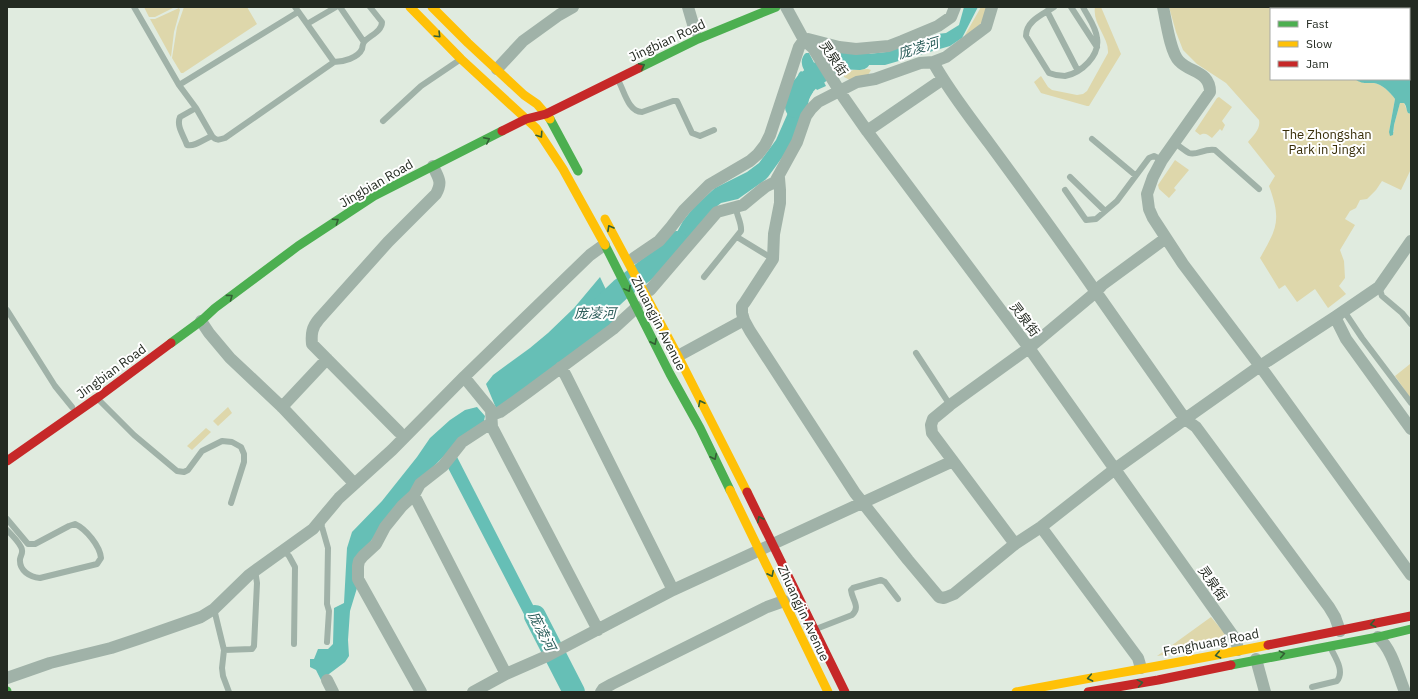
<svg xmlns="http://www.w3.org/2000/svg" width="1418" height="699" viewBox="0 0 1418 699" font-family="'IBM Plex Sans','Noto Sans SC',sans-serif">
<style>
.green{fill:#ded7ab}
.water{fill:#66bfb6}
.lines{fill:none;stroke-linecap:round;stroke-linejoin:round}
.river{stroke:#66bfb6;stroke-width:22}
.lane{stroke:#a0b2a8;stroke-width:6}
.street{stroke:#a0b2a8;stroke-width:12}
.fast{stroke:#4caf50;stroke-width:9}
.slow{stroke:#ffc107;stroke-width:9}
.jam{stroke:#c62828;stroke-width:9}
.oneway{stroke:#335f34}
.labels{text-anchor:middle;stroke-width:4;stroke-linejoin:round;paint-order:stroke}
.street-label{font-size:13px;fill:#232a21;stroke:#fff}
.park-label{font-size:13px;fill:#392e09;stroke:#fff}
.water-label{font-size:14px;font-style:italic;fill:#2e5f5c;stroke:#fff}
</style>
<rect width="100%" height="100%" fill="#e0ebdf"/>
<path class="green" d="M 144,7 L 175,7 L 155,17 L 149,17 Z
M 184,7 L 247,7 L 257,24 L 183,73 L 181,73 L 172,58 L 177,27 Z
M 981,7 L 990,7 L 985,20 L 965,37 L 965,35 Z
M 1095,7 L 1101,7 L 1121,54 L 1089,106 L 1087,106 L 1041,93 L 1034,82 L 1041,76 L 1048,87 L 1052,90 L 1077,95 L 1083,94 L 1087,91 L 1108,53 C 1109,37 1092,24 1095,7 Z
M 1169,7 L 1301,7 L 1302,9 L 1271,9 L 1271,79 L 1355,79 C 1361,83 1367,83 1374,83 C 1382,84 1390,92 1395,99 L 1389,132 L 1394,132 L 1394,125 L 1400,103 L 1404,103 L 1408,113 L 1411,114 L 1411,169 L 1401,190 L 1382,181 L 1376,190 L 1367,199 L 1360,200 L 1356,208 L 1350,211 L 1345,219 L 1355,225 L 1340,250 L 1344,261 L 1345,278 L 1339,286 L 1346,294 L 1328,308 L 1315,289 L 1297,302 L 1285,285 L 1279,289 L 1260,258 C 1278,227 1281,219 1269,186 L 1275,176 L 1248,142 C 1253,136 1261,129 1259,120 L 1226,83 L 1197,64 L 1183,50 L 1176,32 Z
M 1323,7 L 1411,7 L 1411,73 L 1409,74 L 1409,9 L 1324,9 Z
M 179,8 L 180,10 L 174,32 L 171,57 L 150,19 L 155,19 Z
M 868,69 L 871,70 L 868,75 L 850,80 L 844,77 L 844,75 L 853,70 Z
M 1219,97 L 1232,107 L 1222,121 L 1225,125 L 1222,131 L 1220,129 L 1212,138 C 1208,135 1205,132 1200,135 L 1195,131 L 1217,98 Z
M 1175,160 L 1189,170 L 1174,188 L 1176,190 L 1169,198 L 1159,189 L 1158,185 Z
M 1410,364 L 1411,364 L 1411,399 L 1395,376 Z
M 228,407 L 232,413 L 218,426 L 213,421 Z
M 206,428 L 211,432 L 192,450 L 187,446 Z
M 1211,617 L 1227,636 L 1227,641 L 1224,644 L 1213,648 L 1157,656 Z"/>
<path class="water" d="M 964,7 L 978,7 L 962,38 L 950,46 L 885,65 L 854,65 L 844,69 L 840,74 L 838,73 L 829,56 L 831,52 L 868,54 L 886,52 L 937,34 L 946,33 L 959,25 Z
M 806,53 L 809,53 L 826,86 L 817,90 C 814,86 802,69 802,64 C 801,60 803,55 806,53 Z
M 801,71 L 804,73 L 813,89 L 813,92 L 805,106 L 789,148 L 768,177 L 765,180 L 738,199 L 721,203 L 716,207 L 661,272 L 653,252 L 670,241 L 676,234 L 683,221 L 694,207 L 715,188 L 747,172 L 759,163 L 776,140 L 787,115 L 795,82 L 799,73 Z
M 1411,73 L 1411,114 L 1408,113 C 1406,110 1407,106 1404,103 L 1400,103 L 1394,125 L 1393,135 L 1390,136 L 1389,132 L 1395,99 C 1390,92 1382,84 1374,83 C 1367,83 1361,84 1355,79 L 1409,79 L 1409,74 Z
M 600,277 L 617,313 L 615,322 L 525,391 L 496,408 L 486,384 L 493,375 L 530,348 L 548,333 L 574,308 Z
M 477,407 L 485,416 L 484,421 L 447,453 L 434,466 L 359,555 L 357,588 L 350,611 L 348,640 L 349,656 L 345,662 L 321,680 L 316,670 L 310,667 L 310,659 L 314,659 L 318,649 L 328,649 L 333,644 L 334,608 L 344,603 L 347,548 L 352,532 L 382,501 L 417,457 L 430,438 L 450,420 L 465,410 Z
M 455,453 L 552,642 L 541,647 L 447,466 Z
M 560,659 L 577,692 L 571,692 L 554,661 Z"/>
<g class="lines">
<path class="river" d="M 796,107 L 800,90 L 808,81 L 839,58 L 860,59
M 589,319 L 621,289 L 667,254 L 677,242
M 535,616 L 574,692"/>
<path class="lane" d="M 134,7 L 179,85 L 196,108 L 212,136 C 216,141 219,140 225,138 L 334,62 C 343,62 358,58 362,49 C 363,45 362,44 365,41 C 371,35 382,31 382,22 L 370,7
M 295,7 L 334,62
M 340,7 L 364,42
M 1054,7 C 1042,15 1026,21 1026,36 L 1049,73 C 1054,75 1060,76 1065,76 C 1081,73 1100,56 1097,38 C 1096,27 1088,17 1083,7
M 1071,7 L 1097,47
M 1047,11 L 1078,71
M 307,24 L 336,7
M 618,80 C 624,90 628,112 642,112 L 673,101 L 677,101 L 692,133 L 700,136 L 714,130
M 179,85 L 298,12
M 196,108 L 180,117 C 176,126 184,136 187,145 C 195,147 204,139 212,136
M 383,121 L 421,86 L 458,61
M 1092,139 L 1135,175
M 1175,143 C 1179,146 1184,150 1189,153 C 1197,156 1204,148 1215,150 L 1259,189
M 1070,177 L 1105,211
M 1065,190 L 1086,220 L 1096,219 L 1117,201 L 1149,158 L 1154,156 L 1162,160
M 737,237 L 773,259
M 704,277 L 741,231 C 742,223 736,215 736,207
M 1379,287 L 1382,296 L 1402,313 L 1411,324
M 7,310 L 55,386 L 72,407
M 1344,311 L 1362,338 L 1411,403
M 916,353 L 950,405
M 98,399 L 134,435 L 177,471 L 184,472 L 188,470 L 202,451 L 222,441 L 232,442 L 241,447 L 244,454 L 244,462 L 231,503
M 7,519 L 28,544 L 35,544 L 69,526 L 75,524 C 86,529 100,546 101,558 L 97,564 L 40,578 C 30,577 19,571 20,559 C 21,554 24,552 21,547 C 18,541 12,535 7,530
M 321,521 L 322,527 L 328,548 L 327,604 L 329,611 L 327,642
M 283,550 L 289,556 L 295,567 L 294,644
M 214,609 L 224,650 L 222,668 L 223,676 L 229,692
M 816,629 L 852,615 C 861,607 852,600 851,590 L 853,588 L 881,580 L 885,582 L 898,599
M 224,650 L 252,649 L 254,646 L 257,583 L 255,570
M 1312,687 L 1337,681 C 1345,671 1335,657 1330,647"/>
<path class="street" d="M 688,7 L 695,31
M 786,7 L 804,40 L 813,48 L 844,98 L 867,131 L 1029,348 L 1236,640 L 1238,650
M 1163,7 C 1166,20 1170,52 1179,61 C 1190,73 1210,71 1210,92 L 1162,160 L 1153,177 L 1147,194 L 1149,209 L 1153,218 L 1183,264 L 1260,366 L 1411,575
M 933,62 C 949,91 969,116 989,143 C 1025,192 1061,241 1096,292 L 1102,285 L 1166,238
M 497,69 L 523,41 L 559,15 L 573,7
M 867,131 L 943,79
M 779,178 L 780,190 L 780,203 L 774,234 L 773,259 L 745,302 L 742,306 L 742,313 L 744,320 L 750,331 L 855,493 L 908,560 L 939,597 L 944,598 L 954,594 L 1015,544
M 634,258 L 659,241 L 671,227 L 684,210 L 709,185 L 750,161 L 758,154 L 765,145 L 770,135 L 799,47 L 804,40 L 808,39 L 839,47 L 856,49 L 889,46 L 902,41 L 938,26 L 951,17 L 955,7
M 650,290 L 717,212 L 743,205 L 765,187 L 775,182 L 797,142 L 806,116 L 811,109 L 818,102 L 857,82 L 875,79 L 920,63 L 933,62 L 946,57 L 986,27 L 992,7
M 1096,292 L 1185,419 L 1115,469 L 1041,527 L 1015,544 L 932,433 L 931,425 L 933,419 L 950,405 L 1029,348 Z
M 1335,317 L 1346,339 L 1411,429
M 201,321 L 209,333 L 230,358 L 282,407 L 350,479
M 678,356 L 744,320
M 561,367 L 566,376 L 673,590
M 464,377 L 491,410 L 492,427 L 598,630
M 282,407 L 327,359
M 492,415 L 500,412 L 528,392 L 613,329 L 637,307
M 399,432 L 312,344 C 311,334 312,327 319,319 L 388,242 L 436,194 C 443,181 438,178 433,166
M 414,495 L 506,674
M 1041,527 L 1138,658 L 1141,668
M 1340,631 L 1335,617 L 1329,607 L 1196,427 L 1185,419 L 1260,366 L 1335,317 L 1379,287 L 1411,241
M 1378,637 C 1392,649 1398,675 1405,692
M 1256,659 L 1265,692
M 7,678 L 50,663 L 111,648 L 138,639 L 201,617 L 214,609 L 249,575 L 313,529 L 339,498 L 392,450 L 464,377 L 590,255 L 604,245
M 327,680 L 333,692
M 421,692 L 358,579 L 358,566 L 359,561 L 363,556 L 376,544 L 385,527 L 402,506 L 414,495 L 420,484 L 443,466 L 462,442 L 491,423
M 473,692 L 506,674 L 547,656 L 673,590 L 953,461
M 601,692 L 603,689 L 612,684 L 767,607 L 784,601"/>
<path class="fast" d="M 639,68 L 698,39 L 776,7
M 550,119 L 578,171
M 605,245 L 670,374 L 700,428 L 730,490
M 171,343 L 201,321 L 215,308 L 298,246 L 374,196 L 502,131
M 1231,665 L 1378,637 L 1411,629
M 7,691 L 7,692"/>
<path class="slow" d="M 410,7 L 461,59 L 536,128 L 563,169 L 605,245
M 432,7 L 468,43 L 524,95 L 537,104 L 550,119
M 605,219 L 678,356 L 747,492
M 730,490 L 828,692
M 1016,692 C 1100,676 1184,662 1268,645"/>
<path class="jam" d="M 502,131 L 526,119 L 546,114 L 639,68
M 7,461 L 97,398 L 171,343
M 747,492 L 845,692
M 1268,645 L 1411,616
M 1088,692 L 1158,680 L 1231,665"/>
</g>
<defs><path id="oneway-chevron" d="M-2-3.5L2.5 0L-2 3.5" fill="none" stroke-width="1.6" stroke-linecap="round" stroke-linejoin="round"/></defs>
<g class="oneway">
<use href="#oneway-chevron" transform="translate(438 35) rotate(45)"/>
<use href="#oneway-chevron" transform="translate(642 66) rotate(-26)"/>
<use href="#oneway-chevron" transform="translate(540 135) rotate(56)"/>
<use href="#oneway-chevron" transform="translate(487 140) rotate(-26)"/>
<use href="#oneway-chevron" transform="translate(336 221) rotate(-34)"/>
<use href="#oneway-chevron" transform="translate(610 228) rotate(-119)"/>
<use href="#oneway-chevron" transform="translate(628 289) rotate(62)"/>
<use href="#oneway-chevron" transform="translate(230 297) rotate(-36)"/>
<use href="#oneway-chevron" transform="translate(654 342) rotate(64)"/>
<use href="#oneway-chevron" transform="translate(701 403) rotate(-117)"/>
<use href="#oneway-chevron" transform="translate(714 457) rotate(64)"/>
<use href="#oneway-chevron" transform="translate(760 519) rotate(-117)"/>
<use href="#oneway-chevron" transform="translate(771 574) rotate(64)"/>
<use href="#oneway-chevron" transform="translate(1373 624) rotate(169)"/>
<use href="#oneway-chevron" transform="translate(1282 654) rotate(-11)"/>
<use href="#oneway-chevron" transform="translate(1218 655) rotate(168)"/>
<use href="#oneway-chevron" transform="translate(1090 678) rotate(169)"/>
<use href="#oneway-chevron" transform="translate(1140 683) rotate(-10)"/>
</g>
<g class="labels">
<g class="street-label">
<text transform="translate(667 40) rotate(-25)" y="5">Jingbian Road</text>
<text transform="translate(834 58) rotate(56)" y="5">灵泉街</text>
<text transform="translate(376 183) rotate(-30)" y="5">Jingbian Road</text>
<text transform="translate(1025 319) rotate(53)" y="5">灵泉街</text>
<text transform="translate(659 323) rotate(63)" y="5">Zhuangjin Avenue</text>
<text transform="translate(111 371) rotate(-36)" y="5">Jingbian Road</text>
<text transform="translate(1213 583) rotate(55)" y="5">灵泉街</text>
<text transform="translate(804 613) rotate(65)" y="5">Zhuangjin Avenue</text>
<text transform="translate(1211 642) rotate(-11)" y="5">Fenghuang Road</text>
</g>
<g class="park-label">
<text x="1327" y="139">The Zhongshan<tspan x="1327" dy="15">Park in Jingxi</tspan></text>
</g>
<g class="water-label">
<text transform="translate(918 48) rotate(-17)" y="5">庞凌河</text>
<text x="595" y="318">庞凌河</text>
<text transform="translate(542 631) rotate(63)" y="5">庞凌河</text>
</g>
</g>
<rect width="1418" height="699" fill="none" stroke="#232a21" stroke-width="16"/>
<rect x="1270" y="8" width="140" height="72" fill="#ffffff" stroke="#a7aaa6"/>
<rect x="1278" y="21" width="20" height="6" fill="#4caf50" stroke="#a7aaa6"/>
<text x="1306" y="28" font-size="12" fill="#232a21">Fast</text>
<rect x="1278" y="41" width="20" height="6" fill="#ffc107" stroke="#a7aaa6"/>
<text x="1306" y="48" font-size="12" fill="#232a21">Slow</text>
<rect x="1278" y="61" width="20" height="6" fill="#c62828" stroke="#a7aaa6"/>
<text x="1306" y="68" font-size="12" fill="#232a21">Jam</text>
</svg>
